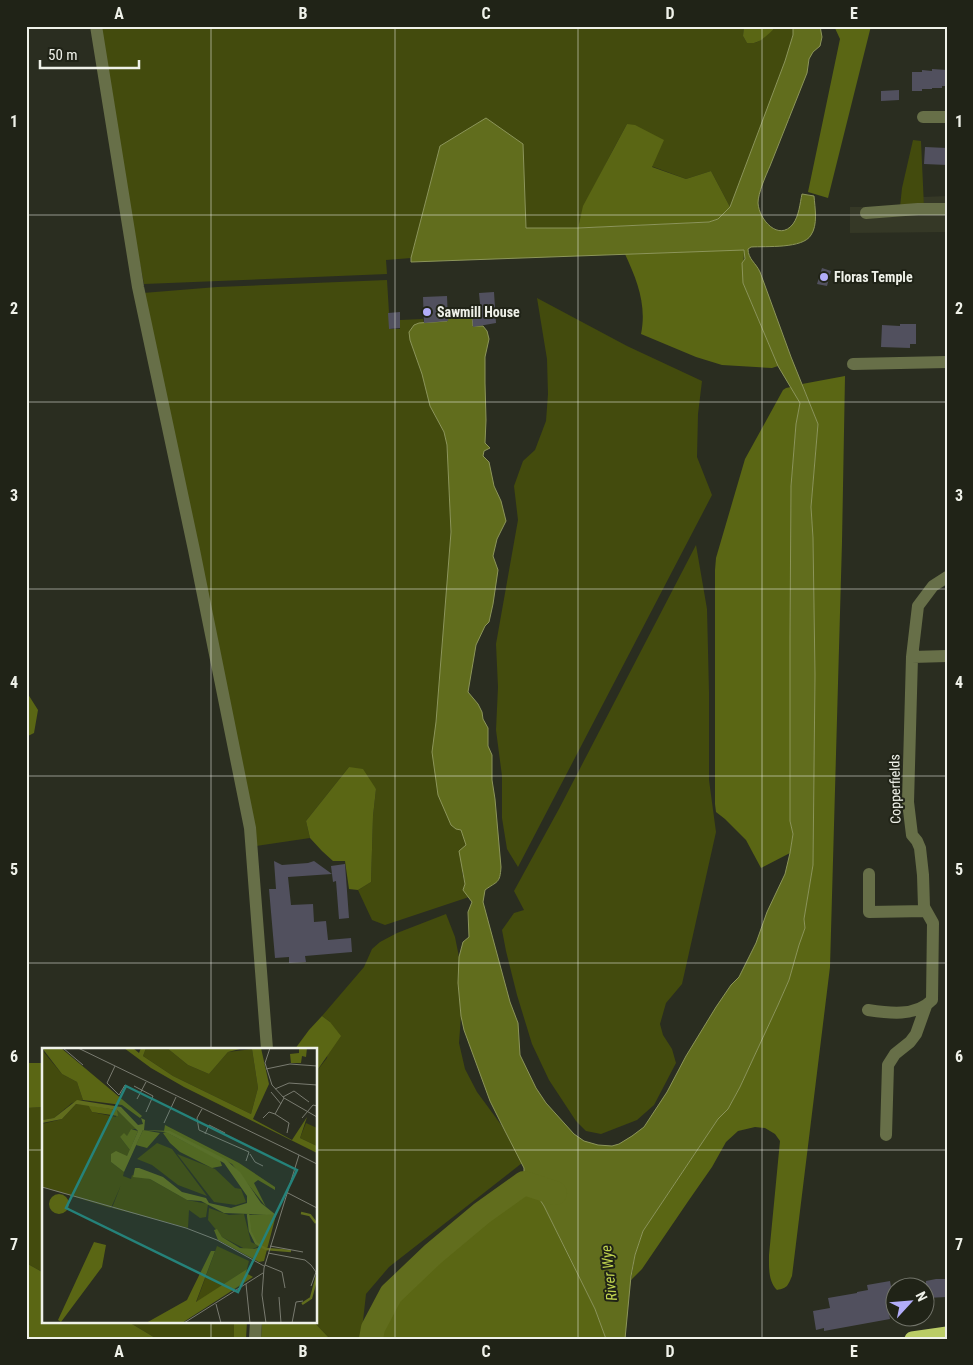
<svg xmlns="http://www.w3.org/2000/svg" width="973" height="1365" viewBox="0 0 973 1365" font-family="'Roboto Condensed',sans-serif">
<style>
.built{fill:#353826}
.green{fill:#434b0d}
.forest{fill:#5a6614}
.water{fill:#616d1d;stroke:#8c955a}
.lines{fill:none;stroke-linecap:round;stroke-linejoin:round}
.river{stroke:#616d1d;stroke-width:24}
.building{fill:#51505e}
.minor{stroke:#676f48;stroke-width:12}
.highway{stroke:#bacc66;stroke-width:15}
.grid{fill:none;stroke:#eff1e9;stroke-width:1;stroke-opacity:0.55}
.poi-dot{fill:#b2adf9;stroke:#202317;stroke-width:2}
.labels{text-anchor:middle;stroke-width:4;stroke-linejoin:round;paint-order:stroke}
.poi-label{font-size:14px;font-weight:bold;fill:#eff1e9;stroke:#202317;text-anchor:start}
.street-label{font-size:14px;fill:#eff1e9;stroke:#202317}
.water-label{font-size:15px;font-style:italic;fill:#c1d54f;stroke:#202317}
.inset-river{fill:none;stroke:#616d1d;stroke-width:2.5}
.inset-road{fill:none;stroke:#797b70;stroke-width:1}
.view{fill:#25827a;fill-opacity:0.15;stroke:#25827a;stroke-width:2.5}
.inset-edge{fill:none;stroke:#eff1e9;stroke-width:2.5}
.neatline{fill:none;stroke:#eff1e9;stroke-width:2}
.grid-label{font-size:16px;text-anchor:middle;font-weight:bold;fill:#eff1e9}
</style>
<rect width="100%" height="100%" fill="#2a2d20"/>
<path class="built" d="M 947,196 L 947,232 L 850,233 L 850,207 L 924,207 L 923,197 Z"/>
<path class="green" d="M 100,26 L 744,26 L 743,36 L 747,43 C 762,45 764,34 776,28 C 780,25 787,26 793,26 L 793,35 L 785,61 L 730,207 L 711,171 L 686,179 L 651,166 L 627,124 L 613,150 L 584,206 L 578,228 L 526,228 L 523,145 L 440,146 L 411,258 L 386,260 L 387,274 L 144,284 L 125,191 Z
M 913,140 L 921,141 L 924,207 L 900,207 L 902,188 Z
M 387,280 L 390,329 L 400,329 L 400,320 L 423,319 L 424,323 L 419,323 L 410,340 L 422,374 L 430,406 L 444,432 L 447,445 L 451,532 L 436,722 L 448,816 L 451,825 L 461,830 L 467,845 L 462,872 L 465,884 L 463,890 L 469,897 L 385,925 L 372,920 L 358,890 L 371,882 L 373,816 L 376,789 L 349,767 L 306,821 L 310,838 L 256,846 L 143,293 L 217,287 Z
M 537,298 L 627,346 L 702,381 L 698,414 L 697,457 L 712,495 L 518,867 L 507,849 L 502,818 L 502,776 L 496,730 L 498,687 L 496,644 L 518,520 L 514,486 L 523,461 L 535,450 L 546,421 L 548,394 L 547,359 Z
M 696,545 L 707,609 L 709,692 L 709,780 L 716,832 L 682,984 L 666,1003 L 660,1024 L 663,1035 L 672,1049 L 676,1063 L 654,1105 L 637,1120 L 601,1134 L 586,1131 L 576,1121 L 549,1080 L 532,1044 L 517,995 L 506,951 L 502,930 L 514,913 L 524,910 L 514,891 L 560,807 Z
M 446,914 L 455,937 L 459,957 L 458,983 L 461,1016 L 459,1043 L 465,1069 L 477,1092 L 502,1126 L 522,1163 L 389,1267 L 366,1294 L 361,1339 L 330,1339 L 313,1321 L 316,1321 L 316,1072 L 327,1058 L 330,1022 L 322,1016 L 364,967 L 372,949 L 380,942 L 397,933 Z
M 44,1107 L 44,1273 L 26,1263 L 26,1108 Z
M 127,1321 L 234,1321 L 234,1339 L 157,1339 Z"/>
<path class="forest" d="M 744,26 L 777,26 C 768,34 760,45 747,43 L 743,36 Z
M 834,26 L 871,26 L 828,198 L 808,192 L 840,39 Z
M 627,124 L 635,125 L 664,140 L 652,167 L 686,179 L 711,171 L 730,207 L 718,219 L 709,222 L 578,228 L 583,206 Z
M 732,249 L 744,250 L 743,283 L 778,366 L 772,368 L 722,365 L 696,357 L 641,334 C 647,305 637,280 625,254 Z
M 845,376 L 842,542 L 830,967 L 792,1276 C 788,1285 788,1288 777,1290 C 768,1281 769,1267 769,1255 L 780,1141 L 775,1134 L 765,1128 L 755,1127 L 738,1131 L 726,1142 L 712,1167 L 689,1200 L 642,1269 L 631,1280 L 635,1255 L 643,1231 L 718,1119 L 728,1109 L 740,1087 L 778,1005 L 789,980 L 799,944 L 805,928 L 804,919 L 813,865 L 815,675 L 813,538 L 811,507 L 818,424 L 802,384 Z
M 791,387 L 800,403 L 796,424 L 791,486 L 790,637 L 790,821 L 793,834 L 790,853 L 761,868 L 746,840 L 725,819 L 716,812 L 715,804 L 715,570 L 716,558 L 745,459 L 783,390 L 786,388 Z
M 26,691 L 38,710 L 34,733 L 26,737 Z
M 349,767 L 363,769 L 376,789 L 373,816 L 371,882 L 358,890 L 349,889 L 345,861 L 333,861 L 322,851 L 310,838 L 306,821 Z
M 322,1016 L 330,1022 L 341,1036 L 316,1072 L 316,1049 L 295,1049 L 309,1030 Z
M 26,1063 L 44,1063 L 44,1107 L 26,1108 Z
M 524,1183 L 533,1189 L 544,1206 L 595,1309 L 606,1339 L 371,1339 L 373,1328 L 391,1294 L 433,1254 L 482,1213 Z
M 26,1263 L 44,1273 L 44,1321 L 127,1321 L 157,1339 L 26,1339 Z
M 234,1321 L 247,1321 L 246,1339 L 234,1339 Z
M 262,1321 L 313,1321 L 330,1339 L 261,1339 Z"/>
<path class="water" d="M 793,26 L 820,26 L 822,37 L 820,46 L 813,52 L 809,59 L 807,73 C 795,104 782,135 770,166 C 766,175 758,193 758,203 C 759,220 779,242 793,224 C 799,216 800,203 802,194 L 814,196 C 815,208 818,225 811,235 C 803,249 766,246 751,247 L 748,249 C 748,259 756,263 760,272 L 791,357 L 818,424 L 811,507 L 813,538 L 815,675 L 813,865 L 804,919 L 805,928 L 799,945 L 789,980 L 778,1005 L 740,1087 L 728,1109 L 718,1119 L 643,1231 L 635,1255 L 631,1276 L 625,1339 L 606,1339 L 595,1309 L 544,1206 L 533,1189 L 524,1183 L 524,1168 L 505,1131 L 490,1101 L 464,1030 L 461,1016 L 458,983 L 459,957 L 463,942 L 469,937 L 468,912 L 472,902 L 463,890 L 465,884 L 459,851 L 466,845 L 461,830 L 456,829 L 451,825 L 438,795 L 432,752 L 436,722 L 451,532 L 447,445 L 444,432 L 430,406 L 422,374 L 410,340 L 409,332 L 414,325 L 419,323 L 447,321 L 448,317 L 472,316 L 473,326 L 483,326 L 487,331 L 489,339 L 485,357 L 485,383 L 486,420 L 485,443 L 490,448 L 484,451 L 483,456 L 489,462 L 494,486 L 501,501 L 506,521 L 497,539 L 493,556 L 498,570 L 493,604 L 489,622 L 485,626 L 476,645 L 468,692 L 478,704 L 482,712 L 483,719 L 488,728 L 488,746 L 492,755 L 492,780 L 495,799 L 501,867 C 500,884 497,881 485,890 L 483,902 L 510,1002 L 518,1023 L 520,1055 L 536,1088 L 546,1103 L 574,1134 L 584,1141 L 598,1145 L 612,1146 L 619,1144 L 632,1136 L 644,1127 L 667,1092 L 686,1056 L 716,1007 L 731,985 L 739,977 L 756,943 L 767,912 L 785,874 L 790,853 L 793,834 L 790,821 L 790,637 L 791,486 L 796,424 L 800,403 L 778,366 L 743,283 L 742,263 L 745,259 L 744,250 L 411,262 L 411,258 L 440,146 L 486,118 L 523,144 L 526,228 L 578,228 L 709,222 L 718,219 L 730,207 L 785,61 L 793,35 Z"/>
<g class="lines">
<path class="river" d="M 371,1339 L 373,1328 L 391,1294 L 433,1254 L 482,1213 L 524,1183 L 555,1193"/>
</g>
<path class="building" d="M 932,69 L 947,70 L 947,86 L 942,86 L 942,88 L 932,88 L 932,89 L 922,89 L 922,91 L 912,91 L 912,72 L 922,72 L 922,70 L 932,71 Z
M 899,90 L 899,100 L 881,101 L 881,91 Z
M 925,147 L 947,148 L 947,165 L 924,164 Z
M 822,268 L 831,271 L 827,286 L 817,284 Z
M 494,292 L 496,323 L 473,327 L 472,314 L 481,314 L 479,293 Z
M 447,296 L 448,321 L 424,323 L 423,297 Z
M 400,312 L 400,328 L 389,329 L 388,313 Z
M 900,324 L 916,324 L 916,344 L 910,344 L 910,348 L 881,347 L 882,325 L 900,326 Z
M 274,861 L 282,865 L 308,863 L 314,861 L 332,874 L 331,866 L 345,864 L 349,918 L 339,919 L 336,881 L 333,882 L 332,874 L 288,877 L 291,905 L 313,904 L 314,922 L 326,921 L 328,940 L 351,938 L 352,952 L 305,956 L 306,962 L 289,963 L 289,957 L 275,958 L 269,889 L 276,889 Z
M 936,1279 L 947,1279 L 947,1297 L 926,1298 L 926,1281 Z
M 890,1281 L 896,1312 L 889,1313 L 890,1319 L 824,1331 L 824,1328 L 816,1330 L 813,1311 L 830,1308 L 828,1298 L 857,1293 L 857,1292 L 868,1290 L 867,1285 Z"/>
<g class="lines">
<path class="minor" d="M 96,26 L 138,287 L 194,550 L 250,828 L 267,1049
M 923,117 L 947,117
M 866,213 L 918,209 L 947,209
M 853,364 L 947,362
M 912,657 L 947,656
M 869,874 L 869,912 L 926,911
M 868,1010 C 888,1013 916,1017 932,1000 L 933,923 L 924,907 L 923,875 L 920,848 L 917,841 L 912,835 L 908,802 L 912,657 L 918,606 L 933,586 L 947,577
M 886,1135 L 888,1065 L 895,1054 L 910,1042 L 916,1034 L 926,1006
M 255,1339 L 256,1321"/>
<path class="highway" d="M 912,1339 L 947,1334"/>
</g>
<path class="grid" d="M 211,26 L 211,1049M 395,26 L 395,1339M 578,26 L 578,1339M 762,26 L 762,1339M 26,215 L 947,215M 26,402 L 947,402M 26,589 L 947,589M 26,776 L 947,776M 26,963 L 947,963M 26,1150 L 44,1150M 316,1150 L 947,1150M 211,1321 L 211,1339"/>
<g class="poi-dot">
<circle cx="824" cy="277" r="5"/>
<circle cx="427" cy="312" r="5"/>
</g>
<g class="labels">
<g class="poi-label">
<text x="834" y="282">Floras Temple</text>
<text x="437" y="317">Sawmill House</text>
</g>
<g class="street-label">
<text transform="translate(895 789) rotate(-91)" y="5">Copperfields</text>
</g>
<g class="water-label">
<text transform="translate(609 1273) rotate(-96)" y="5">River Wye</text>
</g>
</g>
<g transform="translate(42 1048)">
<rect width="275" height="275" fill="#2a2d20"/>
<path d="M 104,0 L 125,0 L 146,17 L 167,26 L 186,4 L 210,1 L 216,40 L 209,66 L 131,28 L 101,8 ZM 0,2 L 20,26 L 35,34 L 41,52 L 30,55 L 12,70 L 0,72 ZM 34,56 L 46,57 L 50,64 L 74,69 L 75,62 L 95,81 L 89,81 L 85,89 L 78,89 L 88,102 L 85,108 L 69,114 L 82,124 L 81,128 L 89,131 L 90,127 L 108,131 L 145,152 L 166,156 L 164,169 L 158,170 L 147,162 L 146,180 L 70,160 L 79,137 L 69,160 L 0,139 L 0,76 L 20,71 ZM 264,75 L 275,80 L 275,98 L 258,90 ZM 115,95 L 130,101 L 165,148 L 136,137 L 110,117 L 95,111 ZM 135,106 L 173,121 L 193,140 L 199,141 L 204,154 L 194,157 L 172,154 ZM 167,160 L 187,167 L 202,166 L 209,194 L 217,198 L 207,203 L 180,189 L 166,172 ZM 175,198 L 207,213 L 205,221 L 154,255 Z" fill="#434b0d"/>
<path d="M 0,0 L 19,0 L 100,68 L 98,70 L 80,57 L 41,52 L 35,34 L 20,26 ZM 82,0 L 91,0 L 97,5 L 99,0 L 104,0 L 101,8 L 131,28 L 209,66 L 216,40 L 210,1 L 207,0 L 219,0 L 227,36 L 211,71 L 250,92 L 265,69 L 258,90 L 275,98 L 275,105 L 142,39 L 109,20 ZM 125,0 L 202,0 L 186,4 L 167,26 L 146,17 ZM 257,0 L 265,0 L 264,9 L 260,8 L 259,15 L 249,15 L 248,6 L 257,5 ZM 46,57 L 75,62 L 76,68 L 50,64 ZM 123,77 L 197,115 L 233,139 L 233,142 L 216,132 L 212,135 L 224,159 L 190,116 L 122,83 ZM 89,81 L 96,83 L 88,102 L 78,89 L 82,85 L 85,88 ZM 101,82 L 118,85 L 105,100 L 94,97 ZM 124,84 L 178,112 L 180,118 L 170,120 L 138,104 L 128,95 L 121,85 ZM7 156a10 10 0 1 1 20 0a10 10 0 1 1-20 0ZM 225,166 L 234,167 L 222,213 L 217,214 L 176,192 L 172,182 L 175,181 L 180,189 L 198,200 L 212,201 L 219,199 L 211,191 L 205,167 ZM 52,194 L 64,197 L 60,219 L 19,274 L 16,272 ZM 169,203 L 173,203 L 154,254 L 205,221 L 204,225 L 211,229 L 140,275 L 104,275 L 145,252 Z" fill="#5a6614"/>
<path d="M 35,52 L 79,59 L 96,77 L 101,76 L 99,70 L 103,72 L 102,82 L 128,83 L 183,111 L 198,124 L 219,155 L 234,167 L 182,165 L 159,153 L 145,152 L 108,131 L 91,129 L 93,120 L 97,120 L 121,129 L 140,144 L 164,150 L 167,155 L 189,160 L 205,155 L 205,148 L 182,115 L 124,84 L 101,82 L 82,124 L 69,114 L 69,106 L 74,103 L 85,108 L 96,83 L 75,62 L 34,56 L 20,71 L 0,75 L 0,72 L 12,70 Z" fill="#616d1d"/>
<path class="inset-river" d="M 259,165 L 268,167 L 274,175M 206,166 L 208,183 L 214,195 L 224,201 L 249,203M 260,256 L 269,250 L 275,228"/>
<path class="inset-road" d="M 21,0 L 41,17M 36,0 L 257,107 L 222,220 L 220,247 L 224,275M 228,0 L 223,15 L 230,37 L 242,50 L 275,69M 73,18 L 65,35 L 77,47 L 83,37M 224,21 L 248,16 L 275,18M 92,38 L 111,48 L 104,64M 233,41 L 247,35 L 275,37M 229,44 L 239,56M 241,49 L 252,43 L 267,54M 95,51 L 104,34M 160,61 L 155,70 L 157,82 L 207,104 L 204,113M 233,66 L 247,75 L 245,85M 221,70 L 227,64 L 233,66 L 242,50M 260,70 L 271,57 L 275,58M 122,75 L 134,49M 163,86 L 167,77 L 183,85M 208,106 L 213,114 L 221,118M 257,107 L 275,116M 0,139 L 144,180 L 175,192 L 222,218M 244,144 L 275,160M 228,198 L 261,204M 226,205 L 263,212 L 269,217 L 274,224 L 269,238M 223,217 L 240,224 L 243,240M 204,236 L 208,275M 237,249 L 239,275M 174,256 L 179,275M 142,275 L 221,225M 250,275 L 254,254 L 261,253"/>
<path class="view" d="M 84,38 L 255,122 L 196,244 L 24,160 Z"/>
<rect width="275" height="275" class="inset-edge"/>
</g>
<rect width="973" height="1365" fill="none" stroke="#202317" stroke-width="55"/>
<g transform="translate(910 1302) rotate(64)"><circle r="24" fill="#202317" stroke="#73756b"/>
<path d="M0-4L9 19L0 12L-9 19Z" fill="#b2adf9"/>
<text y="-8" font-size="14" font-weight="bold" text-anchor="middle" fill="#eff1e9">N</text>
</g>
<path d="M40 60v8h99v-8" fill="none" stroke="#eff1e9" stroke-width="2.5"/>
<text x="48" y="60" font-size="15" fill="#eff1e9" stroke="#202317" stroke-width="4" paint-order="stroke">50 m</text>
<rect x="28" y="28" width="918" height="1310" class="neatline"/>
<g class="grid-label">
<text x="119" y="19">A</text>
<text x="303" y="19">B</text>
<text x="486" y="19">C</text>
<text x="670" y="19">D</text>
<text x="854" y="19">E</text>
<text x="14" y="127">1</text>
<text x="959" y="127">1</text>
<text x="14" y="314">2</text>
<text x="959" y="314">2</text>
<text x="14" y="501">3</text>
<text x="959" y="501">3</text>
<text x="14" y="688">4</text>
<text x="959" y="688">4</text>
<text x="14" y="875">5</text>
<text x="959" y="875">5</text>
<text x="14" y="1062">6</text>
<text x="959" y="1062">6</text>
<text x="14" y="1250">7</text>
<text x="959" y="1250">7</text>
<text x="119" y="1357">A</text>
<text x="303" y="1357">B</text>
<text x="486" y="1357">C</text>
<text x="670" y="1357">D</text>
<text x="854" y="1357">E</text>
</g>
</svg>
